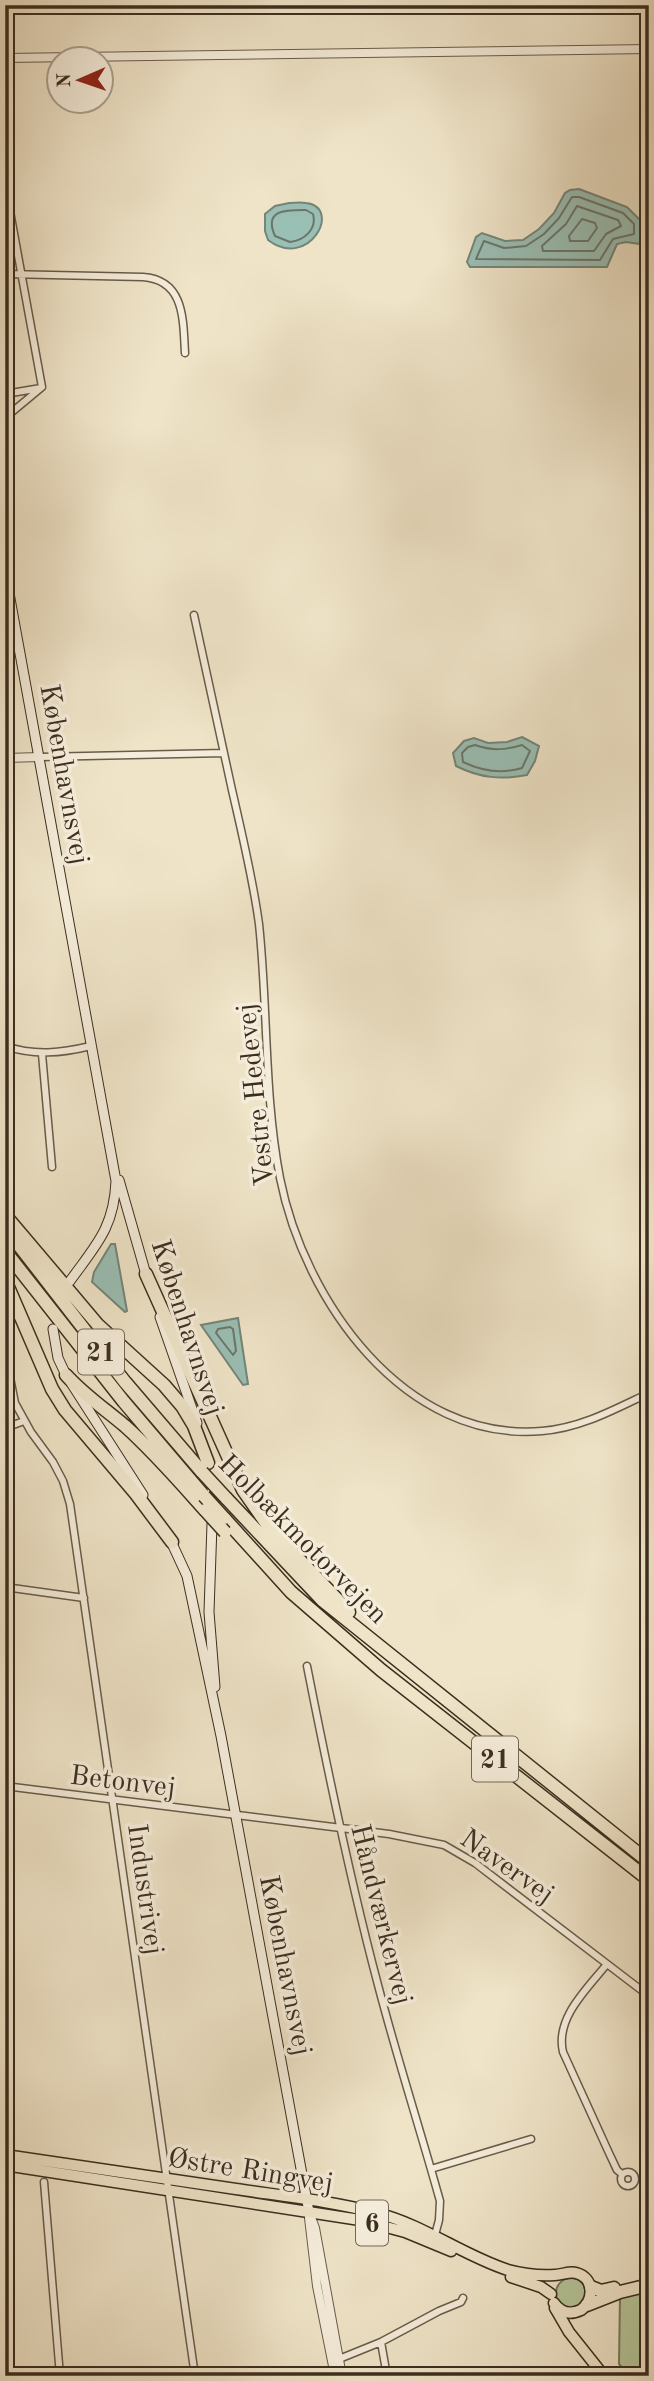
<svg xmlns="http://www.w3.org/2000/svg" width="654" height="2381" viewBox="0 0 654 2381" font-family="'Old Standard TT',serif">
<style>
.green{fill:#b5c599;stroke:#787a5c;stroke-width:2}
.water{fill:#9abfb5;stroke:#748579;stroke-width:2}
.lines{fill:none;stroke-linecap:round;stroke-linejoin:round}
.shore{stroke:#6b766a;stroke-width:2}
.minor-casing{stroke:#695c49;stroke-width:9}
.tertiary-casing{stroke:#695c49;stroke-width:10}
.secondary-casing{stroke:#3c2e1f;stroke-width:11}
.primary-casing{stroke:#3c2e1f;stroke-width:13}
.motorway-casing{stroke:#3c2e1f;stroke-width:15}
.minor{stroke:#f5eddb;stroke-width:6}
.tertiary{stroke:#f5eddb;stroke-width:8}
.secondary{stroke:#f5eddb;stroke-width:9}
.primary{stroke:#efe4c8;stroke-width:10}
.motorway{stroke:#efe4c8;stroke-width:12}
.motorway-bridge-casing{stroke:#3c2e1f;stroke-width:15;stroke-linecap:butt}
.motorway-bridge{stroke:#efe4c8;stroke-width:12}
.labels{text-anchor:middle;stroke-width:7;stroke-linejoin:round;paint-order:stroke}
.shield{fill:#f5eddb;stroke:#746757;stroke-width:2}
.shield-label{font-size:26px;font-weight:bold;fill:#3c2e1f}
.street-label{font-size:28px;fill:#3c2e1f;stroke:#f5eddb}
</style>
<rect width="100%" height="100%" fill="#efe4c8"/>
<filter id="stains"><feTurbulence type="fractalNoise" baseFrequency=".00286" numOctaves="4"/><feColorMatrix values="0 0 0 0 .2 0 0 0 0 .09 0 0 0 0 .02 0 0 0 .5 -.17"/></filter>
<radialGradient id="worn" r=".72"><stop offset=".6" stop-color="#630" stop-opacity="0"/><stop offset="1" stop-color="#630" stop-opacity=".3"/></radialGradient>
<path class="green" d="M556 2293a15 15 0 1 1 30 0a15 15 0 1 1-30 0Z
M 649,2292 L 649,2376 L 630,2376 L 619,2364 L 620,2296 Z"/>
<path class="water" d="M 579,189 L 627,207 L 641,221 L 642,236 L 639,244 L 626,242 L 617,244 L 607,267 L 470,267 L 467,262 L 476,237 L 482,233 L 505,241 L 523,240 L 539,229 L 554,213 L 565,193 L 570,190 Z
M 289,203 C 294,203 301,202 306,203 C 343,207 309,271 268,240 L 265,231 L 265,214 L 275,206 Z
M 522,737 L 539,746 L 535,761 L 527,775 C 501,780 480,778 456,766 L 453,753 L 464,741 L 474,738 L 488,743 L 507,742 Z
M 111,1244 L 115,1244 L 127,1311 L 125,1312 L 92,1282 L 94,1272 Z
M 238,1318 L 248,1384 L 243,1385 L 201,1325 Z"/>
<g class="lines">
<path class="shore" d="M 572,197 L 579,197 L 623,213 L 634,224 L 634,234 L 613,239 L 600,260 L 476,259 L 484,241 L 504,248 L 526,246 L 544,234 L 559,218 Z
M 577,206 L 618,220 L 621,226 L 606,234 L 594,251 L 543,251 L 542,246 L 566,224 Z
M 306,210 L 313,214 C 317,229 305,240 290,242 L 275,236 C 263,209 287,210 306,210 Z
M 582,219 L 595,223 L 597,228 L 588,241 L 570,241 L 569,236 Z
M 475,745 C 492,751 505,750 522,745 L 530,751 L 522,768 C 502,774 482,771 463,762 L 462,753 L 468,747 Z
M 230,1327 L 233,1329 L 236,1351 L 233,1355 L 216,1333 L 218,1329 Z"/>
<defs>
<path id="minor" d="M 5,184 L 42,387
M 5,274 L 143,277 C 185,280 183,320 185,353
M 5,394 L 41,388
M 5,414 L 12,412 L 42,387
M 194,615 C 207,673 219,732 232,790 C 242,834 253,879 259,924 C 268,1008 264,1095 280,1178 C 304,1300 404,1443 542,1431 C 581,1428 615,1409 649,1393
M 40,757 L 224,753
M 5,1046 C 35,1056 61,1053 91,1046
M 42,1054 L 52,1167
M 5,1352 L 15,1403 L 31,1432 L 53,1462 L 63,1481 L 70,1504 L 195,2376
M 5,1428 L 24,1421
M 5,1587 L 84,1598
M 307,1666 C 328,1773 350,1880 378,1985 C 397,2058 420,2129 440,2201 L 439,2220 L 435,2235
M 5,1786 L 389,1834 L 444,1845 L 475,1863 L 649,1996
M 607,1964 C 587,1989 555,2018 563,2052 L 609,2153 L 617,2170 L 622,2174
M 431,2169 L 531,2139
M621 2179a7 7 0 1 1 14 0a7 7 0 1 1-14 0Z
M 44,2182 L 60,2376
M 381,2342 L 387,2376
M 339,2359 L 381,2342 L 439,2311 L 461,2302 L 463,2298"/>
<path id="tertiary" d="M 5,58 L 649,49
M 5,758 L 40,757
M 309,2212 L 315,2228 L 342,2376
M 309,2218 L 317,2286 L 335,2376"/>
<path id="secondary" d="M 5,571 L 116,1181 C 114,1228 96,1245 70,1281
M 119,1180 L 147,1278
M 160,1317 L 197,1423
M 53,1329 L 58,1358 L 66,1375 L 143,1495
M 211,1481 L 213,1495 L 209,1612 L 215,1687
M 169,1537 L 187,1576 L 221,1736 L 309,2212"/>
<path id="primary" d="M 5,2155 C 82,2166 159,2178 236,2189 C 283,2196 331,2201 377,2213 C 424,2225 462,2255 508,2270 C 523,2274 539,2276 555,2275 C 562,2275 569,2271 576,2273 C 595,2278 594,2300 581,2310 C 570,2315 561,2313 554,2303
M 5,2165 L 360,2220 L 405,2232 L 451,2251
M 511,2277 L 541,2287 L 551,2294
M 555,2308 L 569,2332 L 604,2376"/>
<path id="motorway" d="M 5,1215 L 98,1325 L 164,1385 L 182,1406 L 194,1426 L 208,1463
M 11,1235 L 125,1382 L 202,1472
M 5,1251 L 124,1402 L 204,1496
M 146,1274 L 243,1490 L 271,1530 L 349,1612
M 5,1280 L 52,1389 L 65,1410 L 136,1494 L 172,1542
M 66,1375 C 84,1395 105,1409 125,1426 C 154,1452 179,1481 205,1510
M 226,1498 L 322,1600 L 649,1862
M 224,1518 L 291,1592 L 381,1670 L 649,1880
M 591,2287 L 601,2291 L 614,2288
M 587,2305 L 620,2292 L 649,2285"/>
</defs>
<use href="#minor" class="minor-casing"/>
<use href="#tertiary" class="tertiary-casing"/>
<use href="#secondary" class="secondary-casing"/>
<use href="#primary" class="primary-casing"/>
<use href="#motorway" class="motorway-casing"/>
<use href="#minor" class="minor"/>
<use href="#tertiary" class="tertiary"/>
<use href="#secondary" class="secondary"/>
<use href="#primary" class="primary"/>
<use href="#motorway" class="motorway"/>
<defs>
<path id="motorway-bridge" d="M 202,1472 L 226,1498
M 204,1496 L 224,1518
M 205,1510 L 225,1532"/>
</defs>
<use href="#motorway-bridge" class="motorway-bridge-casing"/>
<use href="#motorway-bridge" class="motorway-bridge"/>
</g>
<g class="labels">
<g class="shield">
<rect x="78" y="1329.5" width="46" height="45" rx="5"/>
<rect x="472" y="1736.5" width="46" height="45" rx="5"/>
<rect x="356" y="2200.5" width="32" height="45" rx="5"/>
</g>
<g class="shield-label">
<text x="101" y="1361">21</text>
<text x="495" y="1768">21</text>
<text x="372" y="2232">6</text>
</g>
<g class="street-label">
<text transform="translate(66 774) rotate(80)" y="10">Københavnsvej</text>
<text transform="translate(254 1095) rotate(-96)" y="10">Vestre Hedevej</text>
<text transform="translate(189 1327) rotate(72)" y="10">Københavnsvej</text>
<text transform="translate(304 1538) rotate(45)" y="10">Holbækmotorvejen</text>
<text transform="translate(123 1780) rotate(7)" y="10">Betonvej</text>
<text transform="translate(508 1865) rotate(35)" y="10">Navervej</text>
<text transform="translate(147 1889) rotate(82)" y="10">Industrivej</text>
<text transform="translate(383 1914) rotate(76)" y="10">Håndværkervej</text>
<text transform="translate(287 1965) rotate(79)" y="10">Københavnsvej</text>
<text transform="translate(251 2169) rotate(9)" y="10">Østre Ringvej</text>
</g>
</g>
<rect width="654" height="2381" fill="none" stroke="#efe4c8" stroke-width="28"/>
<rect x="7" y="7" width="640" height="2367" fill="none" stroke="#3c2e1f" stroke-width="3.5"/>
<rect x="14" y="14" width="626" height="2353" fill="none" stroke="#3c2e1f" stroke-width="2"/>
<g transform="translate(80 80) rotate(268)"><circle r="33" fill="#f5eddb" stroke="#aba190" stroke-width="2"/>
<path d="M0-5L12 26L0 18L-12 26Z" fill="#8f2418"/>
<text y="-10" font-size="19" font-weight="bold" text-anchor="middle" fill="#3c2e1f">N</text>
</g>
<rect width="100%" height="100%" filter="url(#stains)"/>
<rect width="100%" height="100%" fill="url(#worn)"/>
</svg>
